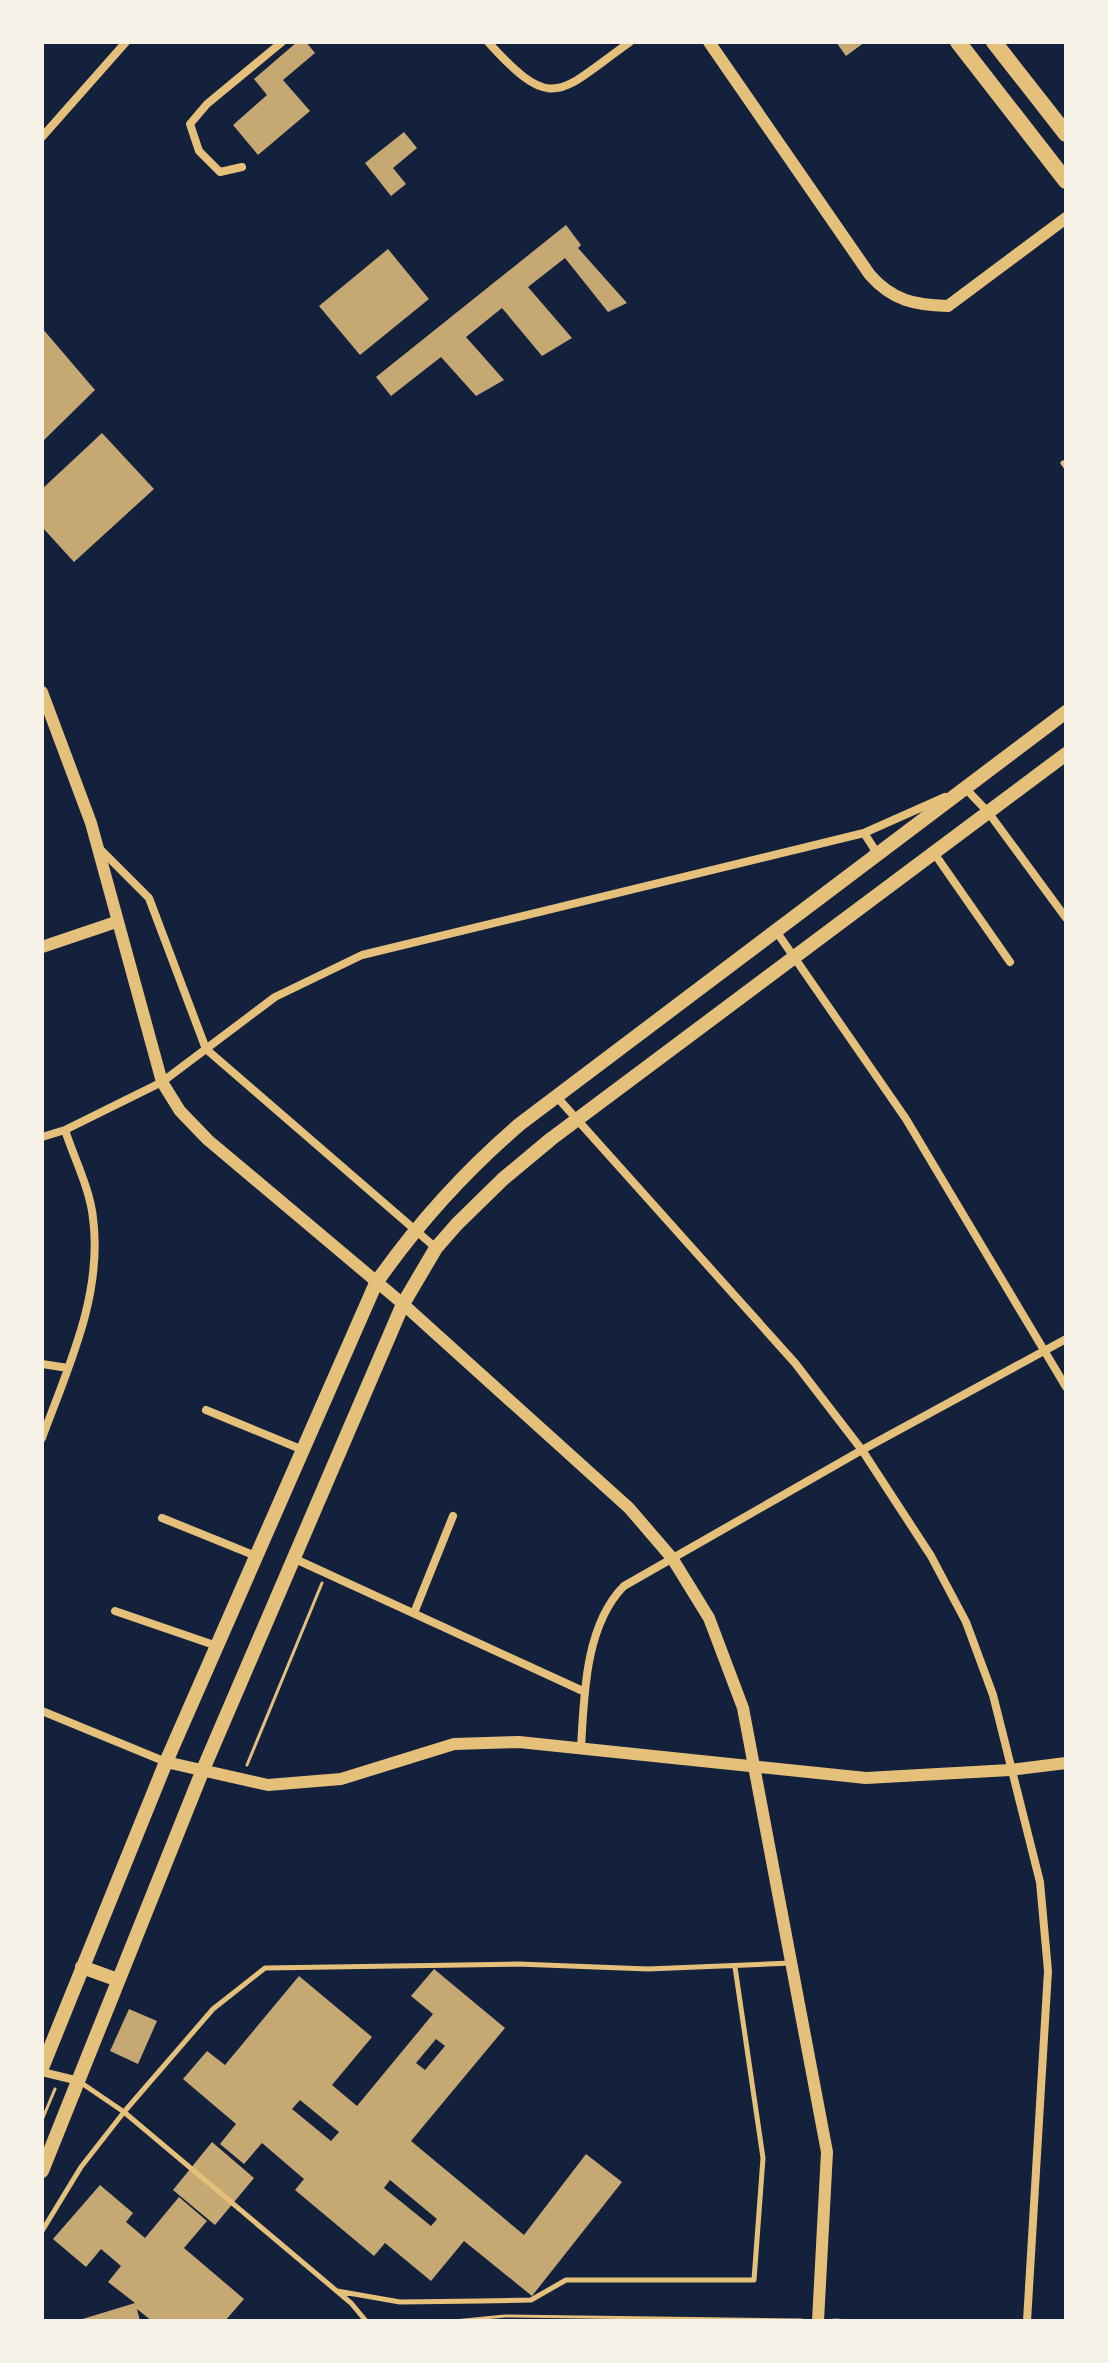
<svg xmlns="http://www.w3.org/2000/svg" width="1108" height="2363" viewBox="0 0 1108 2363" font-family="Jost,sans-serif">
<style>
.building{fill:#c6a872;fill-rule:evenodd}
.lines{fill:none;stroke-linecap:round;stroke-linejoin:round}
.path{stroke:#e5c07b;stroke-width:3}
.service{stroke:#e5c07b;stroke-width:5}
.minor{stroke:#e5c07b;stroke-width:8}
.tertiary{stroke:#e5c07b;stroke-width:12}
.secondary{stroke:#e5c07b;stroke-width:14}
.primary{stroke:#e5c07b;stroke-width:16}
</style>
<rect width="100%" height="100%" fill="#14213d"/>
<path class="building" d="M 297,42 L 306,42 L 315,53 L 283,80 L 310,111 L 258,155 L 233,125 L 267,95 L 254,79 Z
M 836,42 L 865,42 L 846,56 Z
M 404,132 L 417,148 L 393,168 L 406,184 L 391,196 L 365,163 Z
M 566,225 L 581,245 L 578,248 L 627,303 L 608,312 L 565,258 L 528,287 L 572,338 L 542,356 L 502,308 L 466,337 L 504,380 L 476,396 L 441,357 L 391,396 L 376,377 Z
M 388,249 L 429,299 L 360,355 L 319,306 Z
M 42,328 L 95,390 L 42,442 Z
M 102,433 L 154,489 L 74,562 L 42,527 L 42,489 Z
M 434,1969 L 505,2028 L 411,2141 L 524,2235 L 586,2154 L 622,2182 L 532,2296 L 464,2241 L 431,2281 L 385,2243 L 374,2256 L 295,2190 L 304,2179 L 262,2143 L 244,2164 L 220,2144 L 236,2124 L 183,2079 L 207,2051 L 225,2065 L 299,1976 L 372,2037 L 332,2085 L 357,2106 L 433,2014 L 411,1996 ZM 436,2039 L 445,2046 L 425,2070 L 416,2063 ZM 300,2100 L 339,2132 L 331,2141 L 292,2109 ZM 390,2180 L 437,2219 L 431,2226 L 384,2188 Z
M 129,2009 L 157,2021 L 138,2064 L 110,2051 Z
M 212,2142 L 254,2178 L 215,2225 L 173,2190 Z
M 100,2185 L 133,2213 L 126,2222 L 145,2238 L 179,2197 L 207,2221 L 184,2248 L 244,2299 L 225,2321 L 152,2321 L 137,2309 L 140,2321 L 76,2321 L 135,2303 L 108,2282 L 121,2266 L 101,2249 L 86,2267 L 53,2239 Z"/>
<g class="lines">
<path class="path" d="M 247,1765 L 322,1583
M 42,2120 L 55,2089
M 834,2320 L 850,2321
M 454,2321 L 505,2316 L 802,2320"/>
<path class="service" d="M 1063,463 L 1066,467
M 80,2082 L 124,2112 L 351,2303 L 366,2321
M 42,2231 L 81,2167 L 124,2112 L 213,2009 L 265,1968 L 518,1964 L 648,1969 L 791,1963
M 337,2291 L 400,2302 L 481,2301 L 531,2300 L 566,2280 L 754,2280 L 763,2158 L 735,1967"/>
<path class="minor" d="M 488,42 C 554,115 559,92 630,42
M 42,137 L 126,42
M 242,167 L 220,172 L 199,151 L 190,124 L 207,104 L 282,42
M 965,788 L 988,812 L 1066,918
M 864,833 L 875,850 L 872,855
M 100,849 L 149,898 L 206,1049 L 436,1248
M 934,853 L 1010,962
M 776,931 L 906,1119 L 1066,1387
M 556,1096 L 795,1363 L 862,1450 L 931,1556 L 966,1622 L 993,1695 L 1040,1882 L 1048,1971 L 1027,2321
M 42,1137 L 65,1130 L 162,1082 L 275,997 L 362,955 L 864,833 L 945,797
M 42,1364 L 68,1368
M 206,1410 L 303,1450
M 42,1438 C 68,1367 103,1295 93,1218 C 90,1189 74,1158 65,1130
M 162,1518 L 256,1556
M 293,1558 L 585,1692
M 115,1611 L 217,1646
M 414,1613 L 453,1516
M 42,1711 L 166,1762
M 581,1748 C 584,1696 585,1625 624,1586 L 862,1450 L 1066,1339
M 42,2072 L 79,2081"/>
<path class="tertiary" d="M 709,42 L 870,275 C 893,301 915,305 948,306 L 1066,218
M 42,692 L 91,823 L 162,1082 L 180,1111 L 208,1140 L 403,1304 L 629,1508 L 672,1558 L 709,1618 L 743,1708 L 827,2152 L 818,2321
M 42,947 L 116,922
M 166,1762 L 268,1785 L 341,1779 L 454,1744 L 519,1742 L 866,1778 L 1010,1770 L 1066,1763"/>
<path class="secondary" d="M 82,1967 L 118,1980
M 42,2068 L 166,1762 L 376,1283 C 418,1223 464,1172 520,1124 L 1066,712
M 42,2171 L 202,1772 L 403,1304 L 436,1248 L 457,1224 L 503,1179 L 551,1139 L 1066,754"/>
<path class="primary" d="M 958,42 L 1066,181
M 994,42 L 1066,134"/>
</g>
<rect width="1108" height="2363" fill="none" stroke="#f6f1e7" stroke-width="88"/>
</svg>
